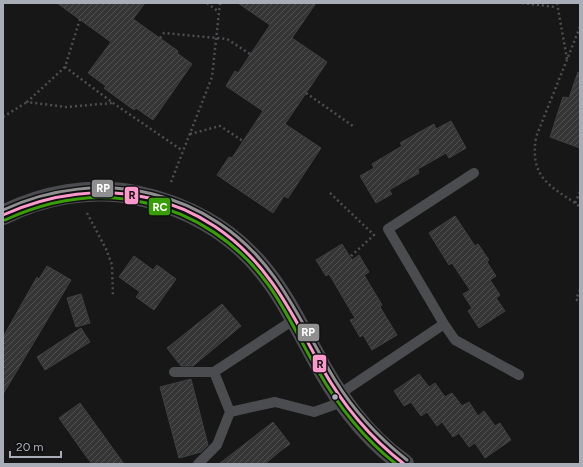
<svg xmlns="http://www.w3.org/2000/svg" width="583" height="467" viewBox="0 0 583 467" font-family="Figtree,sans-serif">
<style>
.building{fill:url(#building-hatch);stroke:#3f4043}
.lines{fill:none;stroke-linecap:round;stroke-linejoin:round}
.path{stroke:#4d4e52;stroke-width:2.5;stroke-dasharray:2 3;stroke-linecap:butt}
.service{stroke:#4b4c50;stroke-width:10}
.minor{stroke:#4b4c50;stroke-width:20}
.bus-1-casing{stroke:#111113;stroke-width:6}
.bus-2-casing{stroke:#111113;stroke-width:6}
.bus-3-casing{stroke:#111113;stroke-width:6}
.bus-1{stroke:#f9c;stroke-width:3}
.bus-2{stroke:#399e06;stroke-width:3}
.bus-3{stroke:#8f8f8f;stroke-width:3}
.bus-dot{fill:#a8adb8;stroke:#111113;stroke-width:1.5}
.line-badge{stroke:#111113;stroke-width:1.5}
.badge-label{font-size:11px;text-anchor:middle;font-weight:bold;fill:#fff}
.pale-badge-label{font-size:11px;text-anchor:middle;font-weight:bold;fill:#111}
</style>
<defs>
<pattern id="building-hatch" width="6" height="6" patternUnits="userSpaceOnUse"><rect width="6" height="6" fill="#353536"/><path d="M-1 1l2-2M0 6l6-6M5 7l2-2" fill="none" stroke="#4f5051"/></pattern>
</defs>
<rect width="100%" height="100%" fill="#171717"/>
<path class="building" d="M 57,3 L 145,3 L 133,19 L 178,51 L 177,53 L 192,64 L 153,120 L 136,108 L 134,110 L 104,88 L 106,86 L 88,73 L 111,42 Z
M 238,3 L 316,3 L 292,38 L 327,62 L 285,124 L 321,148 L 288,198 L 284,196 L 273,213 L 217,175 L 229,157 L 232,158 L 263,111 L 226,86 L 235,71 L 238,73 L 270,25 Z
M 578,72 L 580,73 L 580,148 L 550,137 L 563,97 L 569,98 Z
M 451,121 L 466,148 L 449,158 L 446,153 L 418,169 L 419,173 L 389,190 L 392,194 L 376,203 L 360,176 L 374,168 L 372,164 L 402,146 L 400,143 L 434,124 L 436,129 Z
M 455,216 L 475,246 L 478,244 L 489,260 L 487,262 L 496,276 L 490,280 L 500,295 L 496,298 L 505,311 L 479,328 L 468,311 L 472,308 L 463,294 L 470,290 L 452,263 L 449,265 L 429,233 Z
M 342,244 L 352,260 L 359,255 L 369,272 L 364,275 L 382,305 L 380,307 L 397,335 L 372,350 L 363,335 L 360,337 L 350,320 L 355,318 L 329,274 L 326,276 L 316,260 Z
M 134,256 L 153,270 L 157,265 L 176,279 L 154,310 L 136,297 L 140,292 L 119,277 Z
M 47,266 L 71,280 L 3,394 L 3,337 L 37,277 L 39,279 Z
M 81,294 L 90,323 L 76,327 L 67,298 Z
M 222,304 L 241,326 L 193,366 L 181,366 L 167,348 Z
M 81,328 L 90,342 L 45,370 L 37,357 Z
M 419,374 L 429,387 L 435,383 L 445,397 L 452,393 L 462,406 L 469,402 L 478,416 L 484,411 L 495,426 L 500,423 L 511,440 L 485,458 L 475,443 L 469,447 L 459,433 L 453,437 L 442,422 L 437,426 L 427,412 L 421,416 L 411,402 L 404,406 L 394,391 Z
M 191,379 L 208,445 L 201,452 L 179,458 L 160,387 Z
M 80,403 L 93,421 L 124,464 L 92,464 L 83,452 L 59,418 Z
M 273,422 L 290,444 L 279,452 L 265,464 L 219,464 Z"/>
<g class="lines">
<path class="path" d="M 207,3 L 219,12
M 522,3 L 556,7
M 557,3 L 567,59
M 80,19 L 65,67 L 113,103 L 183,151
M 160,38 L 164,33 L 227,39 L 250,54
M 65,67 L 27,102 L 66,107 L 113,103
M 306,93 L 353,126
M 3,117 L 27,102
M 190,134 L 220,126 L 243,141
M 171,182 L 212,77 L 220,3
M 580,192 L 575,203 L 580,207
M 330,193 L 374,235 L 350,257
M 575,203 C 547,184 530,176 536,137 L 580,27
M 87,213 L 106,249 L 112,265 L 113,297
M 580,290 L 576,299 L 580,303"/>
<path class="service" d="M 474,173 L 388,229 L 444,324 L 455,340 L 519,375
M 174,372 L 214,372 L 295,319
M 338,395 L 444,324
M 230,412 L 275,402 L 314,412 L 342,402
M 198,464 L 217,445 L 230,412 L 214,372"/>
<path class="minor" d="M 3,215 C 43,195 91,186 135,195 C 185,205 231,230 263,270 C 283,294 297,323 312,350 C 335,394 363,435 404,464"/>
<defs>
<path id="bus-1" d="M 3,215 C 100,171 206,192 270,280 C 290,306 304,337 321,366 C 342,404 369,437 404,464"/>
<path id="bus-2" d="M 5,220 C 51,199 97,191 146,203 C 194,214 238,243 267,283 C 287,310 300,341 317,369 C 338,406 363,438 396,464"/>
<path id="bus-3" d="M 3,210 C 100,165 212,189 275,278 C 298,310 314,346 335,380 C 354,411 378,437 407,460"/>
</defs>
<use href="#bus-1" class="bus-1-casing"/>
<use href="#bus-2" class="bus-2-casing"/>
<use href="#bus-3" class="bus-3-casing"/>
<use href="#bus-1" class="bus-1"/>
<use href="#bus-2" class="bus-2"/>
<use href="#bus-3" class="bus-3"/>
</g>
<circle class="bus-dot" cx="335" cy="397" r="3.5"/>
<g class="line-badge">
<rect x="91" y="179" width="23" height="19" rx="4" fill="#8f8f8f"/>
<rect x="124" y="186" width="15" height="19" rx="4" fill="#f9c"/>
<rect x="148" y="197" width="23" height="19" rx="4" fill="#399e06"/>
<rect x="297" y="323" width="23" height="19" rx="4" fill="#8f8f8f"/>
<rect x="312" y="354" width="15" height="19" rx="4" fill="#f9c"/>
</g>
<g class="badge-label">
<text x="103" y="192">RP</text>
<text x="160" y="211">RC</text>
<text x="308" y="336">RP</text>
</g>
<g class="pale-badge-label">
<text x="132" y="199">R</text>
<text x="320" y="368">R</text>
</g>
<rect width="583" height="467" fill="none" stroke="#a8adb8" stroke-width="8"/>
<path d="M10 451v6h51v-6" fill="none" stroke="#a8adb8" stroke-width="2"/>
<text x="16" y="451" font-size="12" fill="#a8adb8" stroke="#111113" stroke-width="3" paint-order="stroke">20 m</text>
</svg>
